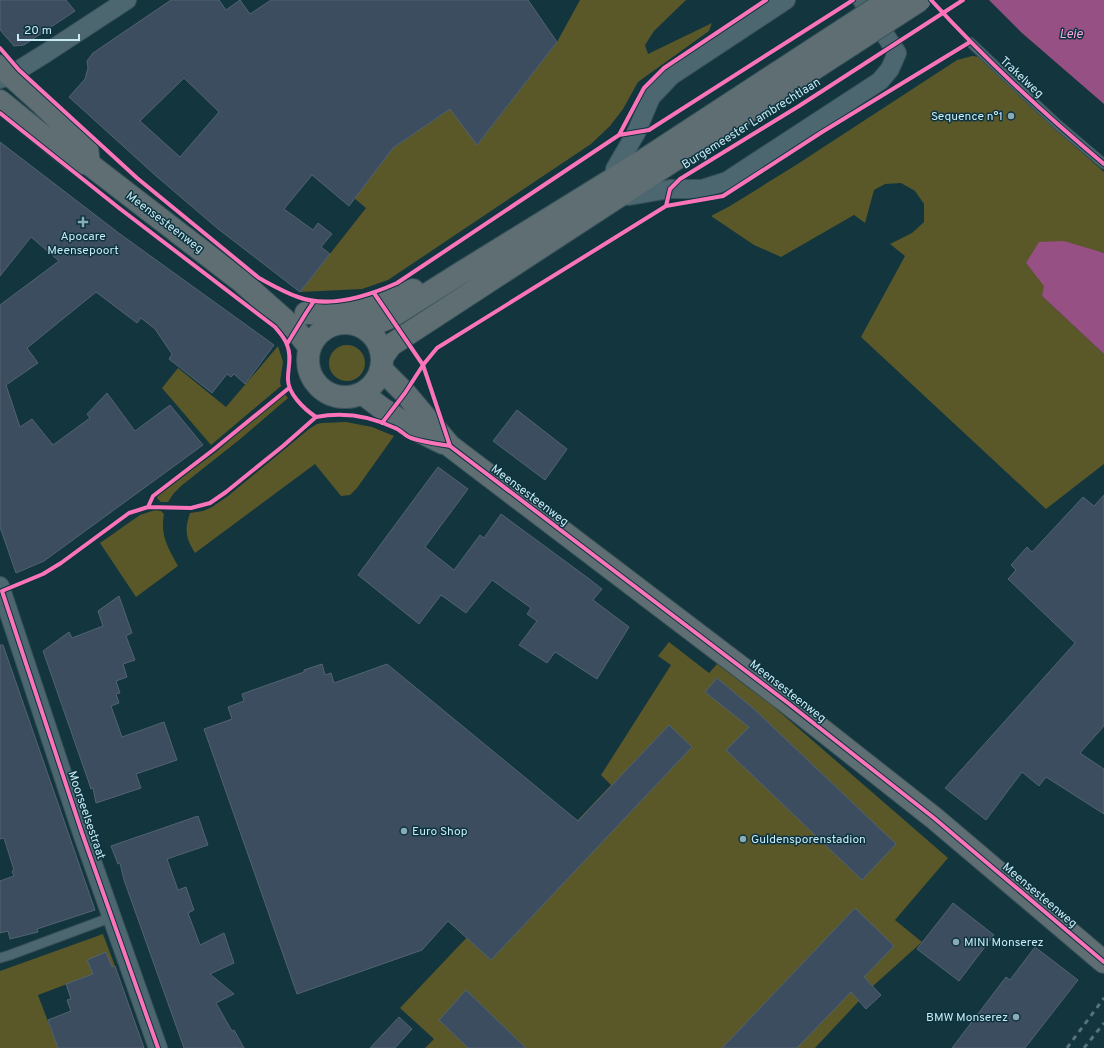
<svg xmlns="http://www.w3.org/2000/svg" width="1104" height="1048" viewBox="0 0 1104 1048" font-family="Overpass,sans-serif">
<style>
.green{fill:#5a5729}
.water{fill:#975084}
.building{fill:#3d4d60;stroke:#526371;fill-rule:evenodd}
.lines{fill:none;stroke-linecap:round;stroke-linejoin:round}
.service-casing{stroke:#38525a;stroke-width:11}
.minor-casing{stroke:#38525a;stroke-width:20}
.primary-casing{stroke:#38525a;stroke-width:24}
.service{stroke:#4c676f;stroke-width:9}
.minor{stroke:#4c676f;stroke-width:18}
.primary{stroke:#5e6e72;stroke-width:22}
.rail{stroke:#59727a;stroke-width:3;stroke-dasharray:5 5;stroke-linecap:butt}
.primary-bridge-casing{stroke:#38525a;stroke-width:24;stroke-linecap:butt}
.primary-bridge{stroke:#5e6e72;stroke-width:22}
.cycleway-casing{stroke:#0d343f;stroke-width:6}
.cycleway{stroke:#fb73b8;stroke-width:4}
.poi-dot{fill:#88abb5;stroke:#0d343f;stroke-width:1.5}
.labels{text-anchor:middle;stroke-width:3;stroke-linejoin:round;paint-order:stroke}
.street-label{font-size:12px;fill:#c8eaf5;stroke:#0d343f}
.poi-label{font-size:12px;fill:#c8eaf5;stroke:#0d343f;text-anchor:start}
.water-label{font-size:13px;font-style:italic;fill:#fca4de;stroke:#0d343f}
</style>
<rect width="100%" height="100%" fill="#12353e"/>
<path class="green" d="M 580,0 L 686,0 L 654,31 L 645,45 L 648,54 L 712,23 L 709,31 L 638,82 L 623,109 L 610,126 L 591,144 L 388,280 L 362,289 L 300,292 L 366,208 L 354,198 L 393,148 L 450,109 L 478,144 L 557,42 Z
M 972,56 L 982,57 L 1031,107 L 1104,172 L 1104,253 L 1102,252 L 1026,263 L 1045,286 L 1042,296 L 1104,354 L 1104,464 L 1046,509 L 861,337 L 905,256 L 890,244 L 912,233 L 924,222 L 924,204 L 915,191 L 901,183 L 885,184 L 874,190 L 865,223 L 854,215 L 781,257 L 754,245 L 711,216 L 730,206 L 796,165 L 957,60 Z
M329 363a18 18 0 1 1 36 0a18 18 0 1 1-36 0Z
M 278,346 L 283,362 L 280,382 L 281,386 L 211,445 L 162,388 L 178,368 L 226,407 Z
M 283,394 L 285,394 L 288,398 L 239,440 L 181,486 L 174,493 L 168,502 L 161,502 L 157,498 L 158,494 L 216,452 Z
M 346,422 L 372,427 L 394,436 L 357,488 L 350,495 L 341,496 L 315,464 L 195,553 C 186,538 184,531 190,513 L 203,511 L 212,507 L 228,496 L 309,429 L 317,424 L 322,423 Z
M 155,510 L 161,511 L 164,514 C 160,536 168,547 178,566 L 136,597 L 100,543 L 140,515 Z
M 669,642 L 709,673 L 717,664 L 774,707 L 948,858 L 895,920 L 922,942 L 873,986 L 815,1048 L 425,1048 L 434,1039 L 400,1008 L 611,785 L 601,775 L 671,665 L 658,656 Z
M 103,934 L 115,966 L 38,995 L 58,1048 L 0,1048 L 0,971 Z"/>
<path class="water" d="M 989,0 L 1104,0 L 1104,104 L 1022,33 Z
M 1064,241 L 1104,253 L 1104,354 L 1042,296 L 1044,286 L 1026,263 L 1039,242 Z"/>
<path class="building" d="M 0,0 L 66,0 L 75,11 L 24,45 L 14,46 L 0,30 Z
M 171,0 L 219,0 L 226,10 L 240,0 L 250,14 L 271,0 L 528,0 L 557,42 L 477,145 L 450,109 L 393,148 L 349,206 L 312,175 L 284,209 L 313,230 L 318,223 L 332,234 L 321,247 L 330,254 L 300,292 L 217,228 L 155,175 L 69,97 L 85,79 L 88,68 L 87,61 L 93,53 ZM 184,78 L 219,112 L 180,157 L 140,121 Z
M 0,142 L 120,234 L 274,345 L 245,384 L 234,374 L 231,377 L 227,374 L 212,393 L 169,359 L 172,354 L 155,329 L 141,318 L 137,323 L 96,292 L 27,348 L 38,363 L 6,385 L 20,427 L 32,419 L 53,445 L 90,418 L 87,414 L 107,393 L 135,431 L 170,405 L 203,445 L 44,561 L 16,573 L 0,527 L 0,305 L 59,261 L 31,237 L 0,276 Z
M 517,410 L 567,449 L 545,480 L 493,441 Z
M 438,467 L 468,489 L 425,547 L 454,570 L 480,535 L 484,538 L 501,514 L 588,578 L 602,589 L 593,600 L 629,627 L 597,679 L 555,652 L 547,663 L 519,645 L 537,621 L 527,614 L 531,608 L 492,580 L 466,613 L 441,595 L 419,624 L 358,575 Z
M 1104,495 L 1104,726 L 1080,753 L 1104,769 L 1104,814 L 1046,777 L 1039,786 L 1022,772 L 986,820 L 945,788 L 1075,643 L 1008,579 L 1016,570 L 1011,565 L 1027,547 L 1032,552 L 1083,497 L 1094,506 Z
M 119,596 L 132,633 L 126,636 L 135,660 L 123,664 L 127,677 L 116,681 L 120,693 L 116,694 L 119,703 L 111,706 L 122,737 L 164,722 L 177,760 L 136,774 L 141,788 L 96,803 L 93,788 L 91,789 L 87,777 L 43,651 L 69,632 L 72,638 L 103,626 L 98,611 Z
M 0,645 L 3,645 L 95,910 L 37,929 L 38,932 L 10,939 L 8,931 L 0,933 L 0,881 L 14,876 L 12,871 L 14,870 L 4,838 L 0,839 Z
M 322,664 L 325,675 L 331,673 L 334,683 L 387,664 L 578,821 L 669,725 L 692,747 L 491,960 L 448,921 L 422,950 L 297,994 L 204,729 L 232,719 L 228,707 L 244,701 L 242,694 L 304,672 L 304,670 Z
M 717,678 L 754,709 L 896,844 L 862,880 L 726,750 L 749,727 L 705,692 Z
M 198,816 L 208,845 L 167,859 L 178,890 L 186,887 L 194,910 L 188,913 L 200,945 L 224,933 L 234,963 L 210,974 L 234,994 L 216,1003 L 232,1031 L 234,1030 L 244,1048 L 184,1048 L 124,880 L 120,863 L 118,864 L 111,846 Z
M 953,903 L 994,935 L 959,981 L 917,949 Z
M 855,908 L 894,946 L 864,977 L 881,995 L 866,1009 L 851,992 L 797,1048 L 722,1048 Z
M 1035,947 L 1078,980 L 1025,1048 L 952,1048 L 1006,977 L 1010,980 Z
M 106,952 L 112,967 L 115,966 L 144,1048 L 58,1048 L 48,1020 L 71,1011 L 67,1000 L 71,999 L 66,984 L 93,974 L 87,960 Z
M 466,990 L 526,1048 L 468,1048 L 439,1020 Z
M 399,1017 L 412,1029 L 395,1048 L 370,1048 Z"/>
<g class="lines">
<defs>
<path id="service" d="M 970,42 L 1057,124 L 1104,164
M 0,958 L 10,955 L 112,917"/>
<path id="minor" d="M 0,79 L 9,76 L 46,53 L 127,0
M 616,177 L 615,169 L 636,133 L 651,97 L 671,76 L 786,0
M 624,194 L 629,196 L 670,189 L 702,189 L 727,181 L 880,81 L 890,69 L 897,53 L 862,0
M 0,586 L 82,833 L 158,1048"/>
<path id="primary" d="M 0,66 L 40,102 L 87,148 L 89,164
M 0,101 L 74,161 L 89,164 L 241,281 L 295,329 L 310,348
M 306,313 L 340,313 L 381,305 L 413,290
M308 360a37 37 0 1 1 74 0a37 37 0 1 1-74 0Z
M 364,328 L 391,317 L 464,271 L 647,158 L 777,73
M 383,356 L 391,345 L 786,87
M 382,370 L 405,393 L 450,446 L 788,703 L 934,818 L 1104,962
M 363,394 C 389,415 412,429 443,443"/>
</defs>
<use href="#service" class="service-casing"/>
<use href="#minor" class="minor-casing"/>
<use href="#primary" class="primary-casing"/>
<use href="#service" class="service"/>
<use href="#minor" class="minor"/>
<use href="#primary" class="primary"/>
<path class="rail" d="M 1067,1048 L 1104,998
M 1084,1048 L 1104,1023"/>
<defs>
<path id="primary-bridge" d="M 777,73 L 889,0
M 786,87 L 920,0"/>
</defs>
<use href="#primary-bridge" class="primary-bridge-casing"/>
<use href="#primary-bridge" class="primary-bridge"/>
<defs>
<path id="cycleway" d="M 931,0 C 985,59 1043,113 1104,164
M 0,48 L 19,70 L 137,178 L 259,278 C 272,285 284,292 298,297 C 330,309 368,296 397,283 L 619,135 L 649,130 L 853,0
M 0,113 L 119,208 L 275,327 C 279,332 285,338 287,345 C 292,356 288,367 288,378 C 287,393 304,409 316,417
M 619,135 L 644,88 L 664,68 L 766,0
M 666,206 L 670,189 L 680,179 L 799,106 L 963,0
M 374,293 L 423,365 L 450,446
M 287,344 L 306,313 L 314,301
M 382,423 L 405,393 L 423,365 L 437,348 L 666,206 L 723,196 L 822,132 L 970,42
M 148,507 L 153,496 L 213,450 L 289,388
M 158,1048 L 82,833 L 2,591 L 43,574 L 61,563 L 129,513 L 148,507 L 191,508 L 210,503 L 226,492 L 283,446 L 316,417 C 342,412 370,416 395,428 C 401,430 405,436 411,438 C 423,442 438,444 450,446 L 788,703 L 934,818 L 1104,962"/>
</defs>
<use href="#cycleway" class="cycleway-casing"/>
<use href="#cycleway" class="cycleway"/>
</g>
<g class="poi-dot">
<circle cx="1011" cy="116" r="4"/>
<path d="M81 216h4v4h4v4h-4v4h-4v-4h-4v-4h4z"/>
<circle cx="404" cy="831" r="4"/>
<circle cx="743" cy="839" r="4"/>
<circle cx="956" cy="942" r="4"/>
<circle cx="1016" cy="1017" r="4"/>
</g>
<g class="labels">
<g class="street-label">
<text transform="translate(1022 77) rotate(43)" y="4">Trakelweg</text>
<text transform="translate(751 123) rotate(-32)" y="4">Burgemeester Lambrechtlaan</text>
<text transform="translate(165 222) rotate(37)" y="4">Meensesteenweg</text>
<text transform="translate(530 495) rotate(37)" y="4">Meensesteenweg</text>
<text transform="translate(788 691) rotate(38)" y="4">Meensesteenweg</text>
<text transform="translate(87 815) rotate(71)" y="4">Moorseelsestraat</text>
<text transform="translate(1040 895) rotate(40)" y="4">Meensesteenweg</text>
</g>
<g class="poi-label">
<text x="1003" y="120" text-anchor="end">Sequence n°1</text>
<text x="83" y="240" text-anchor="middle">Apocare<tspan x="83" dy="14">Meensepoort</tspan></text>
<text x="412" y="835">Euro Shop</text>
<text x="751" y="843">Guldensporenstadion</text>
<text x="964" y="946">MINI Monserez</text>
<text x="1008" y="1021" text-anchor="end">BMW Monserez</text>
</g>
<g class="water-label">
<text x="1071" y="38">Leie</text>
</g>
</g>
<path d="M18 34v6h61v-6" fill="none" stroke="#c8eaf5" stroke-width="2"/>
<text x="24" y="34" font-size="12" fill="#c8eaf5" stroke="#0d343f" stroke-width="3" paint-order="stroke">20 m</text>
</svg>
